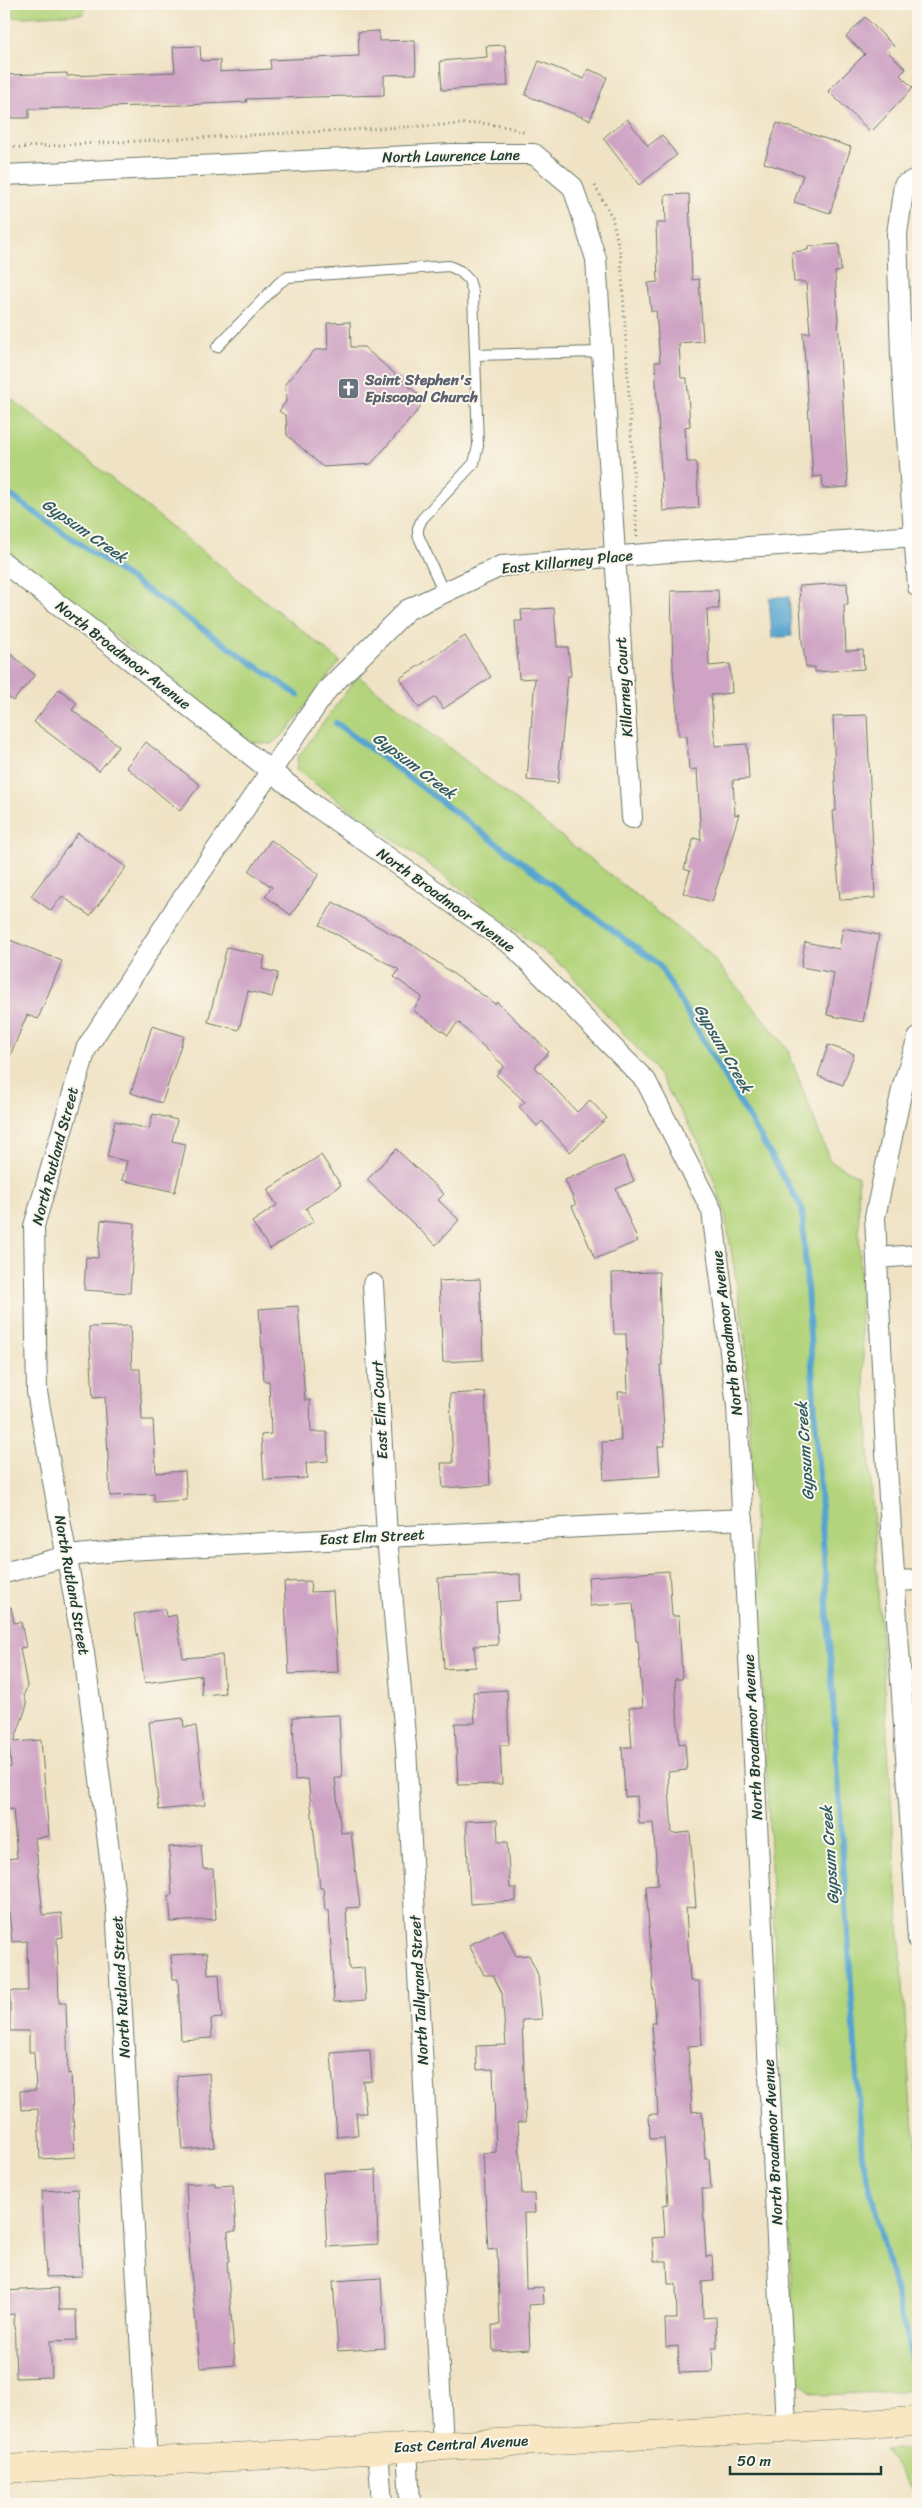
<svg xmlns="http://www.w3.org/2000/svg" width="922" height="2508" viewBox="0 0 922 2508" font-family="Sriracha,sans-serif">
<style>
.green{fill:#b3d47c;stroke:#698858}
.water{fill:#55a4cf;stroke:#3a7082}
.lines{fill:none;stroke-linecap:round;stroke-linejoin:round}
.stream{stroke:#55a4cf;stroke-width:6}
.building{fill:#cea3c4}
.service-casing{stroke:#687767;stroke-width:12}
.minor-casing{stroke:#687767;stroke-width:22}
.secondary-casing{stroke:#687767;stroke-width:29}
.path{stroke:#687767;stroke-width:3;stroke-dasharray:1 4;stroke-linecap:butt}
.service{stroke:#fff;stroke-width:10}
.minor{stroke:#fff;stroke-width:20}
.secondary{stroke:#f9e7c3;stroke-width:28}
.labels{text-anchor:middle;stroke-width:4;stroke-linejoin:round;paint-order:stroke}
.street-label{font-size:15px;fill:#1f3d34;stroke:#fbf7ec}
.worship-label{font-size:15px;font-weight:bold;fill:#5b616d;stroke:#fbf7ec;text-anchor:start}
.water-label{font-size:16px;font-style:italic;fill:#2f5c62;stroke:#fbf7ec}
</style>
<rect width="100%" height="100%" fill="#fbf7ec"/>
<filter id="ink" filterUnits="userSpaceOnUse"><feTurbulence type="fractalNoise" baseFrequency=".02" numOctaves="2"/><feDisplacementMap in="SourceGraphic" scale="10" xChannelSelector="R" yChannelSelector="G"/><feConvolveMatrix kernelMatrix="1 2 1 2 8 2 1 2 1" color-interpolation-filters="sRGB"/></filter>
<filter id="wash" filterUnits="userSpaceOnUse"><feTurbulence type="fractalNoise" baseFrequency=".0096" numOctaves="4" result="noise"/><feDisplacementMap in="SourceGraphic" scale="20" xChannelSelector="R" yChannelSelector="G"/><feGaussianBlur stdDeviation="1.12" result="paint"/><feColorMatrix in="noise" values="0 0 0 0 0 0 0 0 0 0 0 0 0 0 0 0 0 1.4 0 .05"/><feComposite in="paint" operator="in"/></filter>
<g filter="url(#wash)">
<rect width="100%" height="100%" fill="#f0e3c5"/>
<path class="green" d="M 4,4 L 87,4 L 83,14 L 4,18 Z
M 4,393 L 340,661 L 286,732 L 271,744 L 251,742 L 4,549 Z
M 358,676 L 708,952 L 787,1048 L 830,1161 L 858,1176 L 861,1323 L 911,2110 L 918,2152 L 918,2390 L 824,2395 L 810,2391 L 796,2378 L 745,1335 L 725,1213 L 703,1149 L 653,1066 L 565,968 L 442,874 L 296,770 L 298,757 Z
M 918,2448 L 918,2498 L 884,2450 Z"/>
<path class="water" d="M 789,596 L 792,636 L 772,638 L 769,598 Z"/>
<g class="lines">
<path class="stream" d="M 4,491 L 298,695
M 336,723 L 659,965 L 802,1208 L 862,2156 L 915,2371"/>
</g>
<g id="blocks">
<path class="building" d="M 865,17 L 894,46 L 888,52 L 906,69 L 900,75 L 913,88 L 871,132 L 828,91 L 865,54 L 846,37 Z
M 379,31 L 379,41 L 415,40 L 416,74 L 384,75 L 384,95 L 246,99 L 247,102 L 183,105 L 29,109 L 29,118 L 7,118 L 5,75 L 67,73 L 67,76 L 175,72 L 173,47 L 200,46 L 201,61 L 220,60 L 220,72 L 271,69 L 270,60 L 359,56 L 358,32 Z
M 505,45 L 508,86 L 442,90 L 440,61 L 487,57 L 486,46 Z
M 539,61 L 584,79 L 588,69 L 607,77 L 590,120 L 525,95 Z
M 627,119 L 648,146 L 662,135 L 677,155 L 639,185 L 603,138 Z
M 777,123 L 851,147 L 830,213 L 794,202 L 803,175 L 764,163 Z
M 689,194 L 692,280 L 699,279 L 703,341 L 679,343 L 681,378 L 687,378 L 690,426 L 685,427 L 687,462 L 696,462 L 699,508 L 663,511 L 655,362 L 660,362 L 656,311 L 651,311 L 648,283 L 658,282 L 656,223 L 666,223 L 665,195 Z
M 839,244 L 841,271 L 835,272 L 848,487 L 823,489 L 822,476 L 813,477 L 803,333 L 810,333 L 806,282 L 794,282 L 792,252 L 808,250 L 808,246 Z
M 350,322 L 351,347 L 364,347 L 419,395 L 420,408 L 371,464 L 323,467 L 287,435 L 286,416 L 279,411 L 286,402 L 285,384 L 315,350 L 328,349 L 327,323 Z
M 847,583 L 848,605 L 844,605 L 846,651 L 863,650 L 864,669 L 815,672 L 815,667 L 806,667 L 802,641 L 799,586 Z
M 718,590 L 719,609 L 707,609 L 709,666 L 730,664 L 732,693 L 711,695 L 715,746 L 747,744 L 749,779 L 733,780 L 735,815 L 739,814 L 712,902 L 683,893 L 690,871 L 684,869 L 694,838 L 701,840 L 697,769 L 689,770 L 687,736 L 679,736 L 673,668 L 671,591 Z
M 554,608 L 557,647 L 568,647 L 571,676 L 568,676 L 558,783 L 527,780 L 535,678 L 519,679 L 515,621 L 522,621 L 521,610 Z
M 465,636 L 491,677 L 443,709 L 436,697 L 419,708 L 400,678 Z
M 4,648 L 35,675 L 13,701 L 4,693 Z
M 59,689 L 77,703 L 72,710 L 119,746 L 99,771 L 34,722 Z
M 867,715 L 875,898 L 840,900 L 833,811 L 836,811 L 833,716 Z
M 146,742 L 200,785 L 180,811 L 126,767 Z
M 78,833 L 126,867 L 90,916 L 62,896 L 51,911 L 31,896 Z
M 271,840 L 319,874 L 291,915 L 265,896 L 272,887 L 249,871 Z
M 333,902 L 416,947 L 495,1004 L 497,1002 L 549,1052 L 535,1067 L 577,1112 L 590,1100 L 607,1118 L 570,1152 L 542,1121 L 537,1126 L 519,1107 L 525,1102 L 496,1075 L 504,1066 L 458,1022 L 448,1035 L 413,1010 L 422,997 L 394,977 L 399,970 L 320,925 Z
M 843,928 L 879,935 L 863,1022 L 827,1015 L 834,973 L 801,967 L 805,942 L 839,949 Z
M 10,940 L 62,961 L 38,1019 L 27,1015 L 4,1070 L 4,957 Z
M 227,947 L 265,956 L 262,969 L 278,973 L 272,997 L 248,991 L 239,1030 L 208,1022 Z
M 152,1026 L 184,1036 L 162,1103 L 131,1093 Z
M 828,1045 L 854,1054 L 843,1085 L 818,1076 Z
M 153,1114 L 177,1120 L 172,1141 L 186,1144 L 175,1192 L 122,1180 L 127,1161 L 107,1157 L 115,1121 L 149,1129 Z
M 396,1149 L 444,1194 L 438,1200 L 459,1220 L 436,1245 L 367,1180 Z
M 321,1155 L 341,1185 L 306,1208 L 314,1221 L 270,1249 L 252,1222 L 277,1205 L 267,1190 Z
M 623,1156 L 634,1181 L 616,1189 L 638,1241 L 595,1259 L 572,1206 L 576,1205 L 565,1180 Z
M 101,1220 L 135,1223 L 130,1293 L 84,1290 L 86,1257 L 98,1258 Z
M 659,1272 L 662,1365 L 660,1365 L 665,1446 L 658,1446 L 660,1476 L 604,1480 L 602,1442 L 621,1441 L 618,1392 L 628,1392 L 626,1334 L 614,1334 L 612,1273 Z
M 480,1279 L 483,1360 L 443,1362 L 439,1281 Z
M 298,1306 L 305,1400 L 310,1400 L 311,1432 L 327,1432 L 328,1461 L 306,1463 L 307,1478 L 264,1480 L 261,1435 L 271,1434 L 269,1381 L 264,1381 L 259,1309 Z
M 130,1326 L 132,1369 L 140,1369 L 142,1420 L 153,1420 L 156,1473 L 185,1471 L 187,1500 L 154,1502 L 154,1494 L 110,1496 L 105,1397 L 93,1398 L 89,1327 Z
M 485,1392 L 490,1485 L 443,1488 L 441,1463 L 453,1463 L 450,1394 Z
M 669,1571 L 672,1616 L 679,1616 L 682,1679 L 675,1679 L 679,1744 L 685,1743 L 687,1770 L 668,1772 L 672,1834 L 690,1832 L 696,1907 L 686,1908 L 690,1981 L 699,1981 L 702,2045 L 688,2046 L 692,2112 L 702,2111 L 705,2159 L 709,2159 L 711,2189 L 702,2189 L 706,2257 L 712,2256 L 714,2281 L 702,2282 L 703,2318 L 716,2317 L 717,2348 L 712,2348 L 713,2372 L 679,2373 L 678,2346 L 666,2347 L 665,2319 L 677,2319 L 676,2284 L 668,2284 L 667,2261 L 654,2261 L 652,2238 L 665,2237 L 663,2205 L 668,2204 L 664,2138 L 650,2139 L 649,2114 L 658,2114 L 652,2023 L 656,2023 L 646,1886 L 658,1885 L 653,1823 L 639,1824 L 637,1796 L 625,1797 L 622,1747 L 632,1747 L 629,1708 L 643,1707 L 638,1641 L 636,1641 L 633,1603 L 590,1606 L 588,1577 Z
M 520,1574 L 521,1600 L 496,1602 L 498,1645 L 474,1646 L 476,1667 L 444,1669 L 438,1578 Z
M 310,1581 L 311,1592 L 333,1591 L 338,1672 L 289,1674 L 284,1582 Z
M 11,1607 L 14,1623 L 21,1622 L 26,1647 L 20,1648 L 27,1686 L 24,1695 L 27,1705 L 14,1742 L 41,1740 L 49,1836 L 35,1838 L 43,1915 L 61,1913 L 63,1937 L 57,1938 L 59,2003 L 66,2003 L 68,2074 L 71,2073 L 75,2157 L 40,2159 L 38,2109 L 21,2110 L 20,2091 L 36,2090 L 34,2052 L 29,2052 L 29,2031 L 10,2031 L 10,1991 L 28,1991 L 27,1941 L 12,1942 L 4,1859 L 17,1858 L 13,1809 L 4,1810 L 4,1768 L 11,1767 L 7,1718 L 4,1718 L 4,1608 Z
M 165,1609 L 166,1617 L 176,1615 L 183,1658 L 222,1655 L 225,1693 L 202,1695 L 201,1675 L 145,1683 L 134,1614 Z
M 507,1690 L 509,1745 L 500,1745 L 502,1784 L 458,1785 L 455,1723 L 475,1723 L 473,1692 Z
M 339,1715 L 342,1778 L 335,1778 L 341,1833 L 351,1832 L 360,1907 L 346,1908 L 349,1969 L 364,1968 L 366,2000 L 334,2002 L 329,1910 L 325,1910 L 323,1888 L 320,1888 L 308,1779 L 295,1780 L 293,1717 Z
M 183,1718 L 184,1727 L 196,1726 L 205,1805 L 159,1810 L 149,1722 Z
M 497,1820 L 498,1842 L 507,1842 L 510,1888 L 516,1888 L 516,1901 L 470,1904 L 466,1821 Z
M 201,1845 L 203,1869 L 213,1869 L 216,1919 L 171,1922 L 169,1895 L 172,1895 L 169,1847 Z
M 503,1929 L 516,1956 L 529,1955 L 538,1975 L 542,2019 L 522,2020 L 526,2122 L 518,2122 L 522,2194 L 534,2194 L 535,2213 L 524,2213 L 526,2288 L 543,2287 L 544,2304 L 528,2305 L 530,2349 L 493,2351 L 492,2325 L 500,2325 L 497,2249 L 488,2250 L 483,2153 L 496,2152 L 493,2069 L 477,2070 L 476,2046 L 506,2045 L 502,1993 L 493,1975 L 484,1975 L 469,1945 Z
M 207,1953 L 208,1975 L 219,1974 L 222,2018 L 211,2019 L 212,2038 L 181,2040 L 178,1979 L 173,1979 L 171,1955 Z
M 370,2050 L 372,2081 L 363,2081 L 366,2113 L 356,2113 L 358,2135 L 337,2137 L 331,2053 Z
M 209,2073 L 215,2147 L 183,2150 L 177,2076 Z
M 376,2170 L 378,2244 L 327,2247 L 323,2173 Z
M 215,2183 L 215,2186 L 233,2185 L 236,2231 L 228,2231 L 229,2261 L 227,2261 L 235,2365 L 200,2368 L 190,2262 L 186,2184 Z
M 78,2189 L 82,2276 L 46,2277 L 42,2191 Z
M 381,2278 L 385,2348 L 338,2351 L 333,2281 Z
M 58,2288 L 59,2310 L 76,2310 L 77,2340 L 50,2341 L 52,2377 L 16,2378 L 14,2314 L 4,2315 L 4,2291 Z"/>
</g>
</g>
<g filter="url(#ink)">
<use href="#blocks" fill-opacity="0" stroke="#687767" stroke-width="1"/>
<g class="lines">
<defs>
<path id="service" d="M 217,347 L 279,283 L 288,277 L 449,266 L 460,271 L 469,280 L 473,293 L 478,446 L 474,463 L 422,519 L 418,528 L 418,535 L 444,593
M 475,355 L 602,352"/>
<path id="minor" d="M 4,175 L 452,154 L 534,154 L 573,187 L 596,259 L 632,818
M 918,178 L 904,185 L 897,234 L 901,355 L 918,587
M 4,563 L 101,637 L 314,805 L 513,946 L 646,1081 L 712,1211 L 737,1406 L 786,2427
M 918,1038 L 903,1085 L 875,1217 L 886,1452 L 918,1939
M 877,1258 L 918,1255
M 373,1284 L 387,1537 L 406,1747 L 443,2445
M 4,1573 L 68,1556 L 126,1550 L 743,1519
M 895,1581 L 918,1580
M 407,2447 L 410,2504
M 378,2448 L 382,2504
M 147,2461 L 116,1906 L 84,1653 L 37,1392 L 34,1226 L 86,1049 L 176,908 L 327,690 L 407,610 L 501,566 L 669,552 L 918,536"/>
<path id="secondary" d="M 4,2469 L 918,2421"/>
</defs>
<use href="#service" class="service-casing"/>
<use href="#minor" class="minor-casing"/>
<use href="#secondary" class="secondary-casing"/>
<path class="path" d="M 4,148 L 481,123 L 508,127 L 526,133
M 595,186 L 612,217 L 621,257 L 637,537"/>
<use href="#service" class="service"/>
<use href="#minor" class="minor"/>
<use href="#secondary" class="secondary"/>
</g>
</g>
<defs>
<symbol id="church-square" viewBox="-11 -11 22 22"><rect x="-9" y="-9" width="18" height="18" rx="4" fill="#6b7280" stroke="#fbf7ec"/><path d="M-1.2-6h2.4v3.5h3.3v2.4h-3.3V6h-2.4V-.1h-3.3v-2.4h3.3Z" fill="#fff"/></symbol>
</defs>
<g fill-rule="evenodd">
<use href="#church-square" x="336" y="376" width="25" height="25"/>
</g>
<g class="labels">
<g class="street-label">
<text transform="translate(451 156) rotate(-1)" y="5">North Lawrence Lane</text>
<text transform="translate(567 562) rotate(-6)" y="5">East Killarney Place</text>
<text transform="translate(123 655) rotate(38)" y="5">North Broadmoor Avenue</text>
<text transform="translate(624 687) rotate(-94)" y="5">Killarney Court</text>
<text transform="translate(446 900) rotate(36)" y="5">North Broadmoor Avenue</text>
<text transform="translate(55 1156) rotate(-75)" y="5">North Rutland Street</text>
<text transform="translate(727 1333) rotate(-97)" y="5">North Broadmoor Avenue</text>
<text transform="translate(380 1410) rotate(-93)" y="5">East Elm Court</text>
<text transform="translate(372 1537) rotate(-3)" y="5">East Elm Street</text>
<text transform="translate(72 1585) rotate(80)" y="5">North Rutland Street</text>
<text transform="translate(753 1737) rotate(-93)" y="5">North Broadmoor Avenue</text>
<text transform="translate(121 1987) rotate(-93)" y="5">North Rutland Street</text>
<text transform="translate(419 1990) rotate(-93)" y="5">North Tallyrand Street</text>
<text transform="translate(773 2142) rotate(-93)" y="5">North Broadmoor Avenue</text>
<text transform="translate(461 2444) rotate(-3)" y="5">East Central Avenue</text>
</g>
<g class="worship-label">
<text x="365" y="385">Saint Stephen's<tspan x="365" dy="17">Episcopal Church</tspan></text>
</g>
<g class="water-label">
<text transform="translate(85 530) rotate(35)" y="6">Gypsum Creek</text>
<text transform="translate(415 765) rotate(37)" y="6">Gypsum Creek</text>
<text transform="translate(724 1048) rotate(60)" y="6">Gypsum Creek</text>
<text transform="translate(804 1451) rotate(-94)" y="6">Gypsum Creek</text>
<text transform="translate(829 1855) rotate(-94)" y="6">Gypsum Creek</text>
</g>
</g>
<rect width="922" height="2508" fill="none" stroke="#fbf7ec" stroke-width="20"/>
<path d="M730 2466v8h151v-8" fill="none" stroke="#1f3d34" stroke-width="2.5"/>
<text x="737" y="2466" font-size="15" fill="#1f3d34" stroke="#fbf7ec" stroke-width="4" paint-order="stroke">50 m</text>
</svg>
